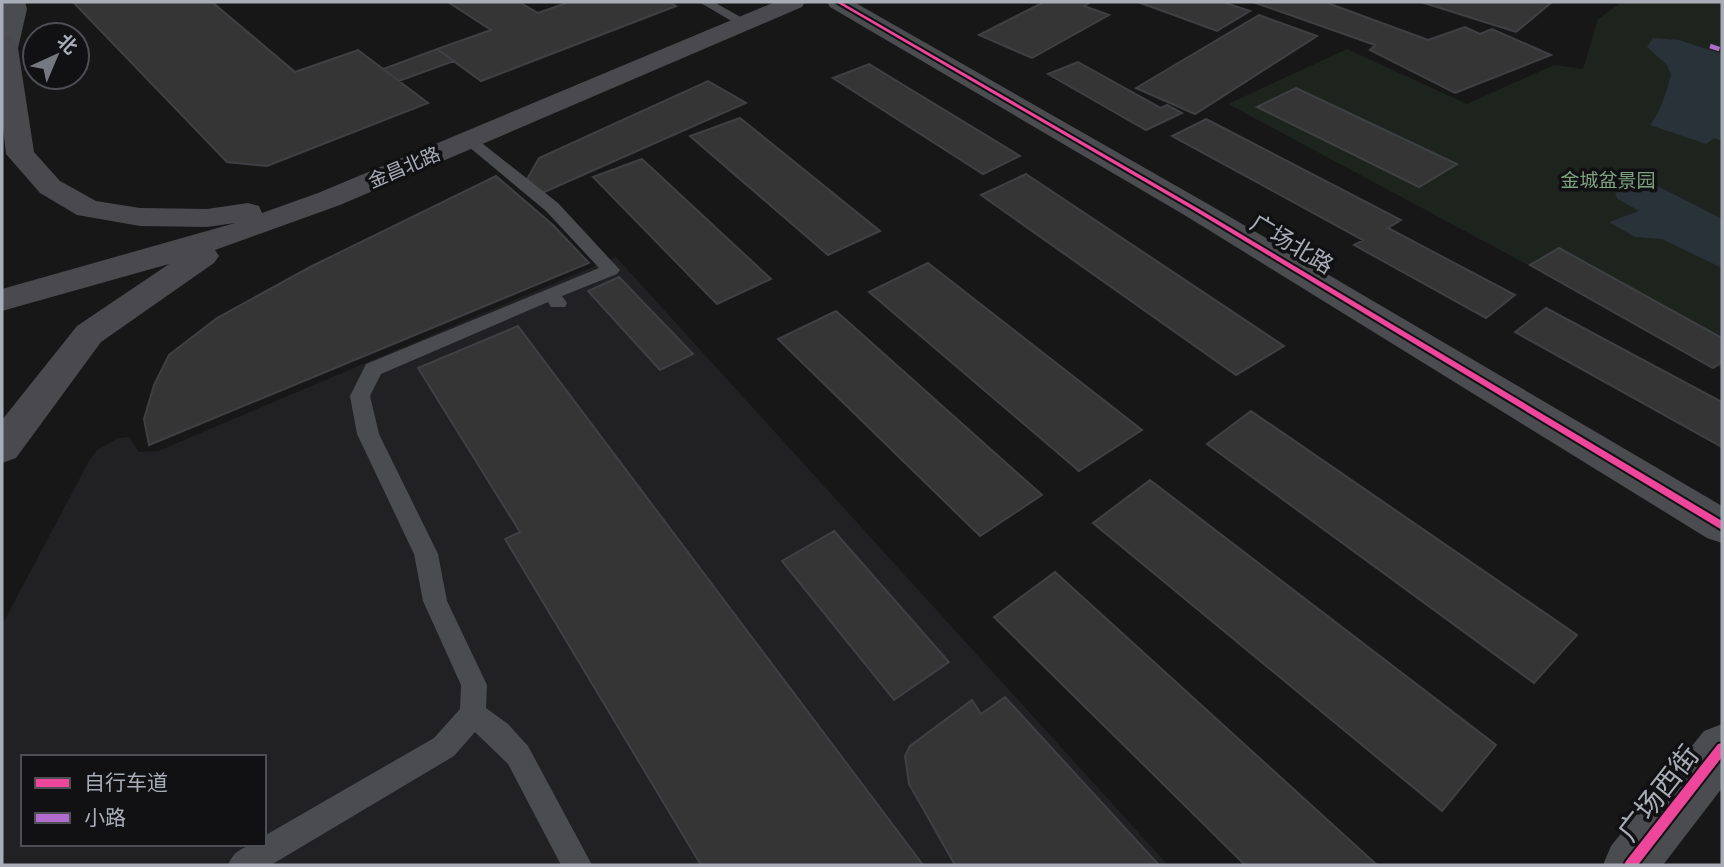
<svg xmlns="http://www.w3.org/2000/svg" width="1724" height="867" viewBox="0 0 1724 867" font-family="'Exo 2','Noto Sans SC',sans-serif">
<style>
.built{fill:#212123;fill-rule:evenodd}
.green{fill:#1d241e}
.water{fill:#2a3239}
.building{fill:#353536;stroke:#3f4043;stroke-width:2}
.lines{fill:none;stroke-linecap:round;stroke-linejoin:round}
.service{fill:#4b4c50;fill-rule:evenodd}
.minor{fill:#4b4c50;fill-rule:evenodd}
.tertiary{fill:#4b4c50;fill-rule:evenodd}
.secondary{fill:#4a4a4e;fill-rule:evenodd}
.quiet{stroke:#b06ccc;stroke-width:4.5;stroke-dasharray:10 4.5;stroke-linecap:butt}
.cycleway-casing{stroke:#111113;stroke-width:4}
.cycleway{fill:#ed469a;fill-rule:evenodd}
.labels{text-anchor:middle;stroke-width:7;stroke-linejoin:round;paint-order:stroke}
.far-street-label{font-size:19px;fill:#a8adb8;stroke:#111113}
.far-park-label{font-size:19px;fill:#7fa381;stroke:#111113}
.street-label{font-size:23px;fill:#a8adb8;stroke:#111113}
.near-street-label{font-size:28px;fill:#a8adb8;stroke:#111113}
</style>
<rect width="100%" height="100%" fill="#171717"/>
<path class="built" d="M 616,257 L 1168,865 L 2,865 L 2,625 L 89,461 L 97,450 L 118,438 L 129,437 L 139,452 L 158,451 ZM 23,757 L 264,757 L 264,844 L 23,844 Z"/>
<path class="green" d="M 1622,2 L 1722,2 L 1722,369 L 1228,104 L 1347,49 L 1467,104 L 1554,65 L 1583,69 L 1598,19 Z"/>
<path class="water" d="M 1653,38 L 1679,40 L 1722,54 L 1722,141 L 1714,138 L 1706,144 L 1650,125 C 1661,112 1666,92 1671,75 L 1667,65 L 1647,47 Z
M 1626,184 L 1654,184 L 1722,219 L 1722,268 L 1662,239 L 1635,237 L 1609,222 L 1639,211 L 1618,199 L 1615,194 Z"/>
<path class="building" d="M 73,2 L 212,2 L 295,72 L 358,50 L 428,103 L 267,166 L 227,162 Z
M 448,2 L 519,2 L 538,13 L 569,2 L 669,2 L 676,6 L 481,81 L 437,49 L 491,30 Z
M 1044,2 L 1091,2 L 1084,6 L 1109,15 L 1032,58 L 979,35 Z
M 1138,2 L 1223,2 L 1250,11 L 1217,31 Z
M 1253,2 L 1325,2 L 1428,40 L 1465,27 L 1480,34 L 1492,29 L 1551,55 L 1455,93 L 1370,50 L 1375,45 Z
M 1421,2 L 1552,2 L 1516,32 Z
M 1259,15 L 1317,36 L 1195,114 L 1136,88 Z
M 437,49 L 454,61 L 399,81 L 383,69 Z
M 1078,62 L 1161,108 L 1167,105 L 1182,113 L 1146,130 L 1048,74 Z
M 869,64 L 1020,156 L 983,174 L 833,78 Z
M 708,81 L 746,103 L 542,193 L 527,179 L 539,158 Z
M 1296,88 L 1457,164 L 1419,187 L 1257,107 Z
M 740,118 L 880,231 L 828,255 L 690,136 Z
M 1206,119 L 1401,220 L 1388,228 L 1515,295 L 1486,318 L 1354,245 L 1363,240 L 1172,136 Z
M 642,159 L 771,279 L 717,304 L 593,177 Z
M 1026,174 L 1284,346 L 1236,375 L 981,195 Z
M 496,176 L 553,225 L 589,263 L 149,445 L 144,419 L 154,385 L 169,355 L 217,318 L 312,266 Z
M 1559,248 L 1722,338 L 1722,362 L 1713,368 L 1530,265 Z
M 928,263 L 1142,430 L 1079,471 L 869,292 Z
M 619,277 L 693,354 L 660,370 L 588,291 Z
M 1546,308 L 1722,402 L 1722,447 L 1515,332 Z
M 836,311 L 1042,495 L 980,536 L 778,339 Z
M 518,326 L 923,865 L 701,865 L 505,539 L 520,532 L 418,368 Z
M 1251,411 L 1577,635 L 1534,683 L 1207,444 Z
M 1150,480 L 1496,745 L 1442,811 L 1093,523 Z
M 834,531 L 949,662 L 894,700 L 782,561 Z
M 1055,572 L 1377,865 L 1245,865 L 994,617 Z
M 1005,697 L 1159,865 L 955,865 L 909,784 L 905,756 L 910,746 L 972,700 L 981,714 Z"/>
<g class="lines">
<path class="service" d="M 699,2 L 714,2 L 751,23 L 745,27 L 740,26 Z
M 468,134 L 473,136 L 558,203 L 620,270 L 617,274 L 562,296 L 567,303 L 565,307 L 551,307 L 548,302 L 381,374 L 370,396 L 379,434 L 438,554 L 447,601 L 487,685 L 486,708 L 508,724 L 528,746 L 592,865 L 561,865 L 508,764 L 475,732 L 454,756 L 271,865 L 228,865 C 234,849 248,844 264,844 L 264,836 L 434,738 L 460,709 L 461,685 L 423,601 L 414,554 L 357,434 L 350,396 L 366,364 L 599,268 L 546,211 L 463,142 L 460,139 L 463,136 Z"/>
<path class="minor" d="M 3,2 L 25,2 L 27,9 L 18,48 L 15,53 L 2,54 Z"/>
<path class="tertiary" d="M 827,2 L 854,2 L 1208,204 L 1722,506 L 1722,543 L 1707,538 L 1186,216 L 830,7 Z
M 1722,724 L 1722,788 L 1663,865 L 1603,865 L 1611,846 L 1704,731 Z"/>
<path class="secondary" d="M 775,2 L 805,2 L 802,7 L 340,205 L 215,250 L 219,256 L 214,263 L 101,342 L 16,458 L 2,463 L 2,420 L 77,326 L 169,264 L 2,311 L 2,289 L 235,223 L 207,227 L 140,226 L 77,215 L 40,193 L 6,154 L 2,118 L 2,35 L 11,37 L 18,48 L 34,152 L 60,181 L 96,201 L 140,208 L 207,209 L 248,203 L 259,206 L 262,213 L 318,193 Z"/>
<path class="quiet" d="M 1710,46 L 1722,50"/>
<defs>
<path id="cycleway" d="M 836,2 L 841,2 L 1199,209 L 1722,521 L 1722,530 L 1195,211 Z
M 1722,743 L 1722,757 L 1638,865 L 1624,865 L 1626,861 L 1718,744 Z"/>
</defs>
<use href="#cycleway" class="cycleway-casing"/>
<use href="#cycleway" class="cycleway"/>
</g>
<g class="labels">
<g class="far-street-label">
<text transform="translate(404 167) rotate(-23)" y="7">金昌北路</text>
</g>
<g class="far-park-label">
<text x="1608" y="187">金城盆景园</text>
</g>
<g class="street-label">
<text transform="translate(1292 244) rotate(31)" y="8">广场北路</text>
</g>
<g class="near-street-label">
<text transform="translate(1658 793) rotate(-52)" y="10">广场西街</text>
</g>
</g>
<rect width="1724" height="867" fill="none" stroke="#a8adb8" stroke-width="7"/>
<rect x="21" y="755" width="245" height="91" fill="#111113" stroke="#4d4f55" stroke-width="2"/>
<rect x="35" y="778" width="35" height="10" fill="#ed469a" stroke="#4d4f55" stroke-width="2"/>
<text x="84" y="790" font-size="21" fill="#a8adb8">自行车道</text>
<rect x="35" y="813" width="35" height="10" fill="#b06ccc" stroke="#4d4f55" stroke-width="2"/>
<text x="84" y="825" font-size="21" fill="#a8adb8">小路</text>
<g transform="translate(56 56) rotate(44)"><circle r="33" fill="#111113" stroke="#4d4f55" stroke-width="2"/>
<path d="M0-5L12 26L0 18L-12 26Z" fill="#757880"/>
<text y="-10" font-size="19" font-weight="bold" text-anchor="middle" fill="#a8adb8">北</text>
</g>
</svg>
